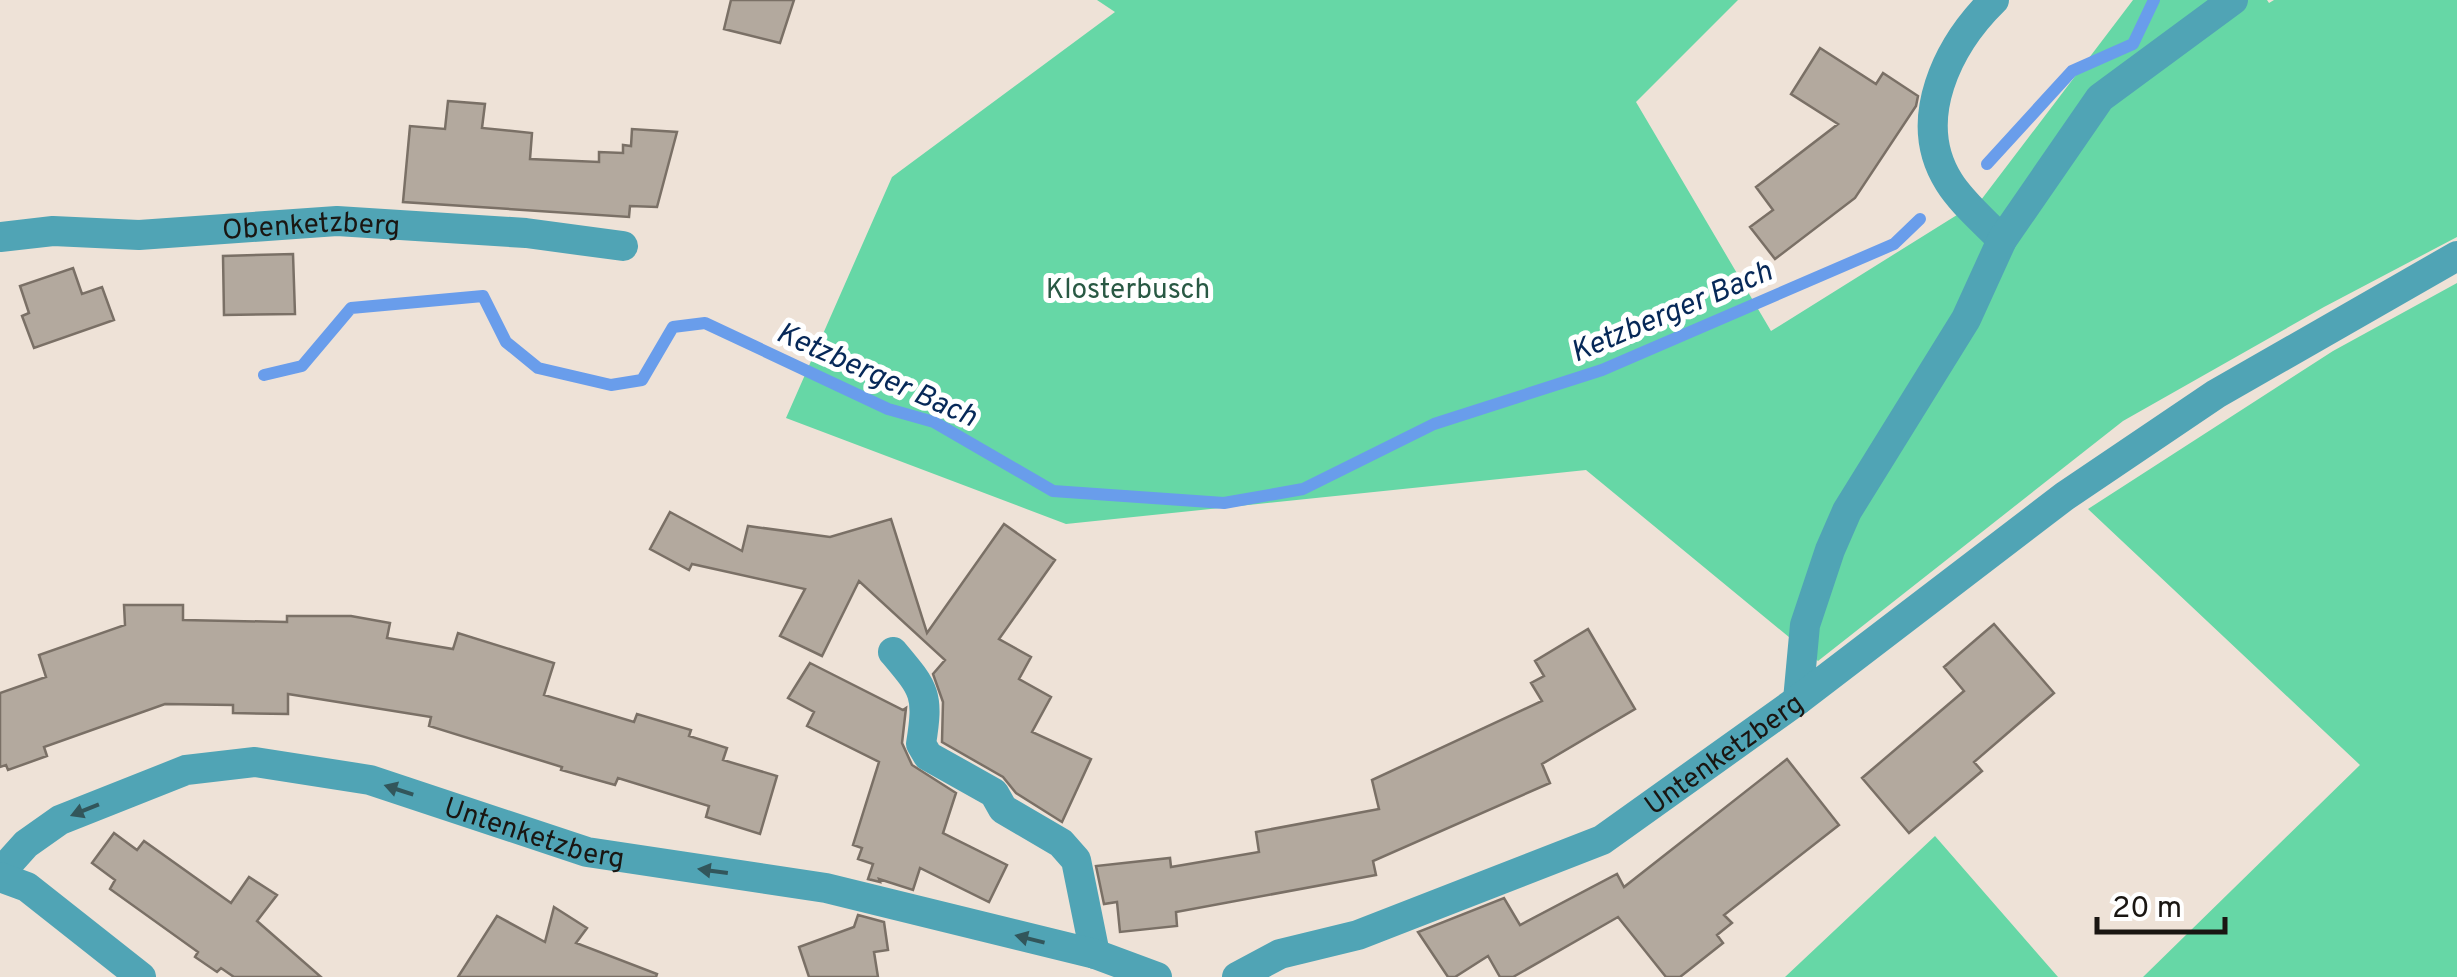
<svg xmlns="http://www.w3.org/2000/svg" width="2457" height="977" viewBox="0 0 2457 977" font-family="Overpass,sans-serif">
<style>
.green{fill:#66d7a6}
.lines{fill:none;stroke-linecap:round;stroke-linejoin:round}
.stream{stroke:#699deb;stroke-width:12}
.building{fill:#b3a99e;stroke:#7a7066;stroke-width:2.5}
.minor{stroke:#50a4b5;stroke-width:30}
.oneway{fill:#32565b}
.labels{text-anchor:middle;stroke-width:10;stroke-linejoin:round;paint-order:stroke}
.street-label{font-size:28px;fill:#1a1612;stroke:#fff}
.park-label{font-size:28px;fill:#295944;stroke:#fff}
.water-label{font-size:30px;font-style:italic;fill:#062858;stroke:#fff}
</style>
<rect width="100%" height="100%" fill="#eee2d7"/>
<path class="green" d="M 1097,0 L 1738,0 L 1636,102 L 1771,331 L 1981,200 L 2133,0 L 2267,0 L 2269,3 L 2274,0 L 2457,0 L 2457,237 L 2324,307 L 2123,421 L 1818,661 L 1586,470 L 1066,524 L 786,418 L 892,177 L 1115,12 Z
M 2457,283 L 2457,977 L 2143,977 L 2360,765 L 2088,509 L 2333,351 Z
M 1935,836 L 2058,977 L 1785,977 Z"/>
<g class="lines">
<path class="stream" d="M 1987,164 L 2072,71 L 2133,44 L 2154,0
M 264,375 L 302,366 L 351,308 L 483,296 L 506,342 L 538,368 L 611,385 L 642,380 L 673,327 L 705,323 L 888,409 L 934,422 L 1053,491 L 1224,503 L 1303,489 L 1434,424 L 1602,370 L 1894,244 L 1920,219"/>
</g>
<path class="building" d="M 731,0 L 794,0 L 780,43 L 724,29 Z
M 1820,48 L 1876,84 L 1883,73 L 1918,96 L 1916,106 L 1855,198 L 1775,259 L 1750,227 L 1773,210 L 1756,187 L 1838,124 L 1791,94 Z
M 448,101 L 485,104 L 482,128 L 532,133 L 530,159 L 599,162 L 599,152 L 623,153 L 623,145 L 631,146 L 632,129 L 677,132 L 657,207 L 630,206 L 629,217 L 403,202 L 410,126 L 445,129 Z
M 293,254 L 295,314 L 224,315 L 223,256 Z
M 73,268 L 82,294 L 102,287 L 114,320 L 34,348 L 22,316 L 29,313 L 20,286 Z
M 670,512 L 742,551 L 748,526 L 830,537 L 891,519 L 927,633 L 1004,524 L 1055,560 L 999,639 L 1031,657 L 1019,679 L 1051,697 L 1032,732 L 1091,759 L 1062,822 L 1016,793 L 1003,777 L 942,742 L 943,702 L 933,674 L 945,660 L 859,581 L 822,656 L 780,636 L 805,589 L 692,564 L 689,570 L 650,549 Z
M 124,605 L 183,605 L 183,620 L 287,622 L 287,616 L 351,616 L 390,623 L 387,638 L 453,649 L 458,633 L 554,663 L 544,695 L 634,722 L 637,714 L 691,730 L 689,736 L 727,748 L 723,760 L 777,776 L 760,834 L 706,817 L 709,806 L 618,778 L 615,785 L 561,770 L 562,767 L 429,726 L 431,717 L 288,694 L 288,714 L 233,713 L 233,705 L 165,704 L 44,747 L 47,756 L 8,770 L 6,765 L 0,767 L 0,693 L 46,677 L 39,655 L 125,625 Z
M 1994,624 L 2054,693 L 1974,762 L 1982,771 L 1909,833 L 1862,778 L 1964,691 L 1944,667 Z
M 1588,629 L 1635,709 L 1542,764 L 1550,783 L 1373,861 L 1376,875 L 1176,912 L 1177,926 L 1120,932 L 1117,902 L 1104,904 L 1096,866 L 1170,858 L 1171,867 L 1259,852 L 1256,832 L 1379,809 L 1372,780 L 1542,701 L 1531,683 L 1544,676 L 1535,661 Z
M 810,663 L 903,710 L 906,708 L 902,743 L 912,765 L 956,793 L 943,833 L 1007,865 L 989,902 L 920,868 L 913,890 L 879,879 L 880,882 L 868,879 L 873,864 L 858,859 L 862,848 L 853,845 L 879,762 L 807,726 L 814,712 L 788,698 Z
M 1787,759 L 1839,825 L 1724,915 L 1732,923 L 1717,935 L 1723,943 L 1680,977 L 1666,977 L 1618,917 L 1513,977 L 1500,977 L 1488,956 L 1455,977 L 1448,977 L 1418,932 L 1504,898 L 1520,925 L 1617,874 L 1624,887 Z
M 114,833 L 137,850 L 144,841 L 231,903 L 249,877 L 277,895 L 257,921 L 321,977 L 234,977 L 221,968 L 217,972 L 195,957 L 198,952 L 110,889 L 115,880 L 92,863 Z
M 554,907 L 587,928 L 576,943 L 657,974 L 656,977 L 458,977 L 497,916 L 545,942 Z
M 858,915 L 884,922 L 888,950 L 874,952 L 878,977 L 809,977 L 799,947 L 854,927 Z"/>
<g class="lines">
<g class="minor">
<path d="M 1994,0 C 1948,45 1910,120 1949,182 C 1962,203 1985,222 2002,240"/>
<path id="s1" d="M 0,237 L 53,231 L 139,235 L 337,221 L 526,233 L 623,246"/>
<path d="M 893,652 C 925,690 929,694 921,744 L 928,756 L 994,793 L 1003,809 L 1061,843 L 1076,860 L 1095,954"/>
<path d="M 1798,700 L 1805,625 L 1830,550 L 1847,511 L 1966,319 L 2002,240 L 2100,98 L 2233,0"/>
<path id="s2" d="M 0,873 L 26,844 L 60,820 L 186,770 L 255,762 L 370,780 L 587,852 L 826,888 L 1095,954 L 1157,977"/>
<path d="M 0,877 L 27,887 L 141,977"/>
<path id="s3" d="M 1237,977 L 1280,954 L 1358,935 L 1602,840 L 1798,700 L 2065,496 L 2216,394 L 2457,256"/>
</g>
</g>
<defs><path id="oneway-solid" d="M-6-.8H1V-3.2L6.5 0L1 3.2V.8H-6Z" transform="scale(2.5)"/></defs>
<g class="oneway">
<use href="#oneway-solid" transform="translate(399 790) rotate(-162)"/>
<use href="#oneway-solid" transform="translate(85 810) rotate(158)"/>
<use href="#oneway-solid" transform="translate(713 871) rotate(-172)"/>
<use href="#oneway-solid" transform="translate(1030 939) rotate(-166)"/>
</g>
<g class="labels">
<g class="street-label">
<text dy="10" stroke="none"><textPath href="#s1" startOffset="312">Obenketzberg</textPath></text>
<text dy="10" stroke="none"><textPath href="#s3" startOffset="540">Untenketzberg</textPath></text>
<text dy="10" stroke="none"><textPath href="#s2" startOffset="575">Untenketzberg</textPath></text>
</g>
<g class="park-label">
<text x="1128" y="298">Klosterbusch</text>
</g>
<g class="water-label">
<text transform="translate(1671 311) rotate(-23)" y="10">Ketzberger Bach</text>
<text transform="translate(877 374) rotate(24)" y="10">Ketzberger Bach</text>
</g>
</g>
<path d="M2097 917v15h128v-15" fill="none" stroke="#1a1612" stroke-width="5"/>
<text x="2112" y="917" font-size="30" fill="#1a1612" stroke="#ffffff" stroke-width="8" paint-order="stroke">20 m</text>
</svg>
